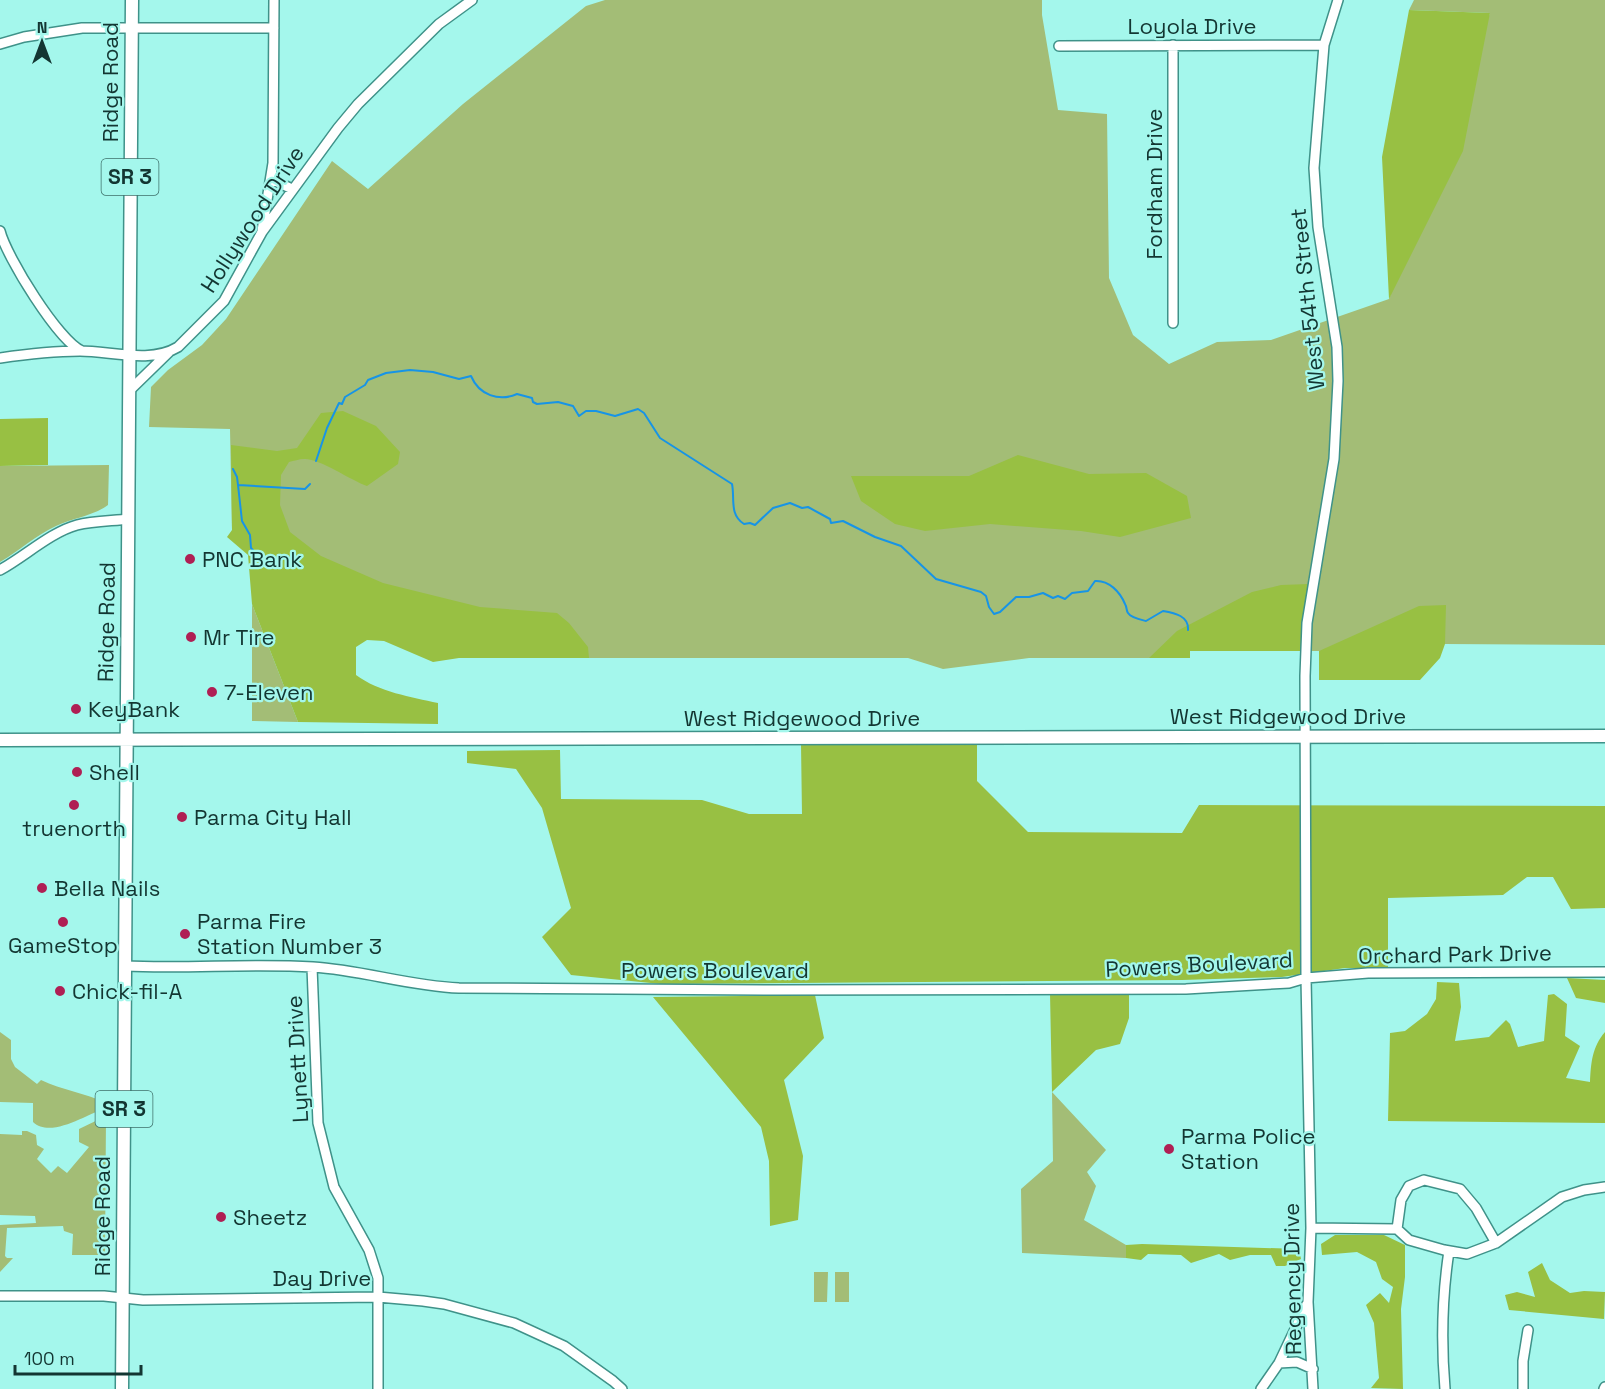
<svg xmlns="http://www.w3.org/2000/svg" width="1605" height="1389" viewBox="0 0 1605 1389" font-family="'Space Grotesk',sans-serif">
<style>
.green{fill:#a3bd76}
.forest{fill:#98c043}
.lines{fill:none;stroke-linecap:round;stroke-linejoin:round}
.stream{stroke:#1794e6;stroke-width:2}
.minor-casing{stroke:#3f9289;stroke-width:12}
.major-casing{stroke:#3f9289;stroke-width:15}
.minor{stroke:#fff;stroke-width:9}
.major{stroke:#fff;stroke-width:12}
.poi-dot{fill:#af1f54;stroke:#a4f7ec;stroke-width:2}
.labels{text-anchor:middle;stroke-width:4.5;stroke-linejoin:round;paint-order:stroke}
.shield{fill:#a4f7ec;stroke:#3e706a;stroke-width:1.5}
.shield-label{font-size:21px;font-weight:bold;fill:#133632}
.street-label{font-size:22px;fill:#133632;stroke:#a4f7ec}
.poi-label{font-size:22px;fill:#133632;stroke:#a4f7ec;text-anchor:start}
</style>
<rect width="100%" height="100%" fill="#a4f7ec"/>
<path class="green" d="M 605,0 L 1042,0 L 1042,15 L 1058,110 L 1107,114 L 1109,278 L 1133,335 L 1169,364 L 1217,342 L 1271,340 L 1389,299 L 1490,13 L 1409,10 L 1414,0 L 1605,0 L 1605,645 L 1445,644 L 1319,651 L 1190,651 L 1190,658 L 1029,658 L 943,669 L 908,658 L 459,658 L 232,530 L 230,429 L 149,427 L 151,387 L 168,370 L 202,345 L 226,319 L 332,161 L 368,189 L 463,104 L 586,6 Z
M 109,465 L 108,505 C 93,516 73,518 56,526 C 36,535 19,551 0,562 L 0,466 Z
M 252,604 L 298,722 L 252,721 Z
M 0,1032 L 11,1040 L 11,1059 L 15,1067 L 37,1084 L 41,1080 C 62,1090 85,1093 106,1103 L 106,1108 C 87,1114 51,1139 33,1122 L 33,1103 L 0,1102 Z
M 1052,1092 L 1106,1150 L 1087,1172 L 1096,1186 L 1084,1220 L 1126,1245 L 1126,1258 L 1022,1253 L 1021,1189 L 1053,1161 Z
M 106,1116 L 105,1255 L 72,1255 L 73,1234 L 64,1231 L 63,1226 L 7,1228 L 5,1256 L 7,1258 L 13,1258 L 0,1272 L 0,1225 L 36,1223 L 35,1216 L 0,1215 L 0,1134 L 22,1135 L 22,1131 L 27,1131 L 36,1135 L 37,1145 L 44,1149 L 37,1159 L 51,1173 L 58,1166 L 67,1173 L 89,1147 L 79,1142 L 79,1129 Z
M 814,1272 L 828,1272 L 827,1302 L 814,1302 Z
M 835,1272 L 849,1272 L 849,1302 L 835,1302 Z"/>
<path class="forest" d="M 1409,10 L 1490,13 L 1463,151 L 1389,299 L 1382,157 Z
M 343,411 L 376,426 L 400,452 L 398,464 L 367,486 C 350,480 319,458 304,459 C 299,459 294,461 289,462 L 281,475 L 280,505 L 290,532 L 321,556 L 383,583 L 480,607 L 557,613 L 569,623 L 588,647 L 589,658 L 459,658 L 433,662 L 384,641 L 367,640 L 356,647 L 356,675 C 379,692 411,697 438,703 L 438,724 L 298,722 L 252,604 L 248,555 L 227,537 L 232,530 L 231,445 L 277,451 L 297,448 L 321,413 Z
M 48,418 L 48,465 L 0,466 L 0,419 Z
M 1018,455 L 1089,474 L 1146,473 L 1187,496 L 1191,518 L 1120,537 L 1081,531 L 990,524 L 925,531 L 895,524 L 861,501 L 851,476 L 969,476 Z
M 1309,584 L 1302,651 L 1190,651 L 1190,658 L 1149,658 L 1177,631 L 1252,592 L 1281,585 Z
M 1446,605 L 1445,644 L 1440,658 L 1420,680 L 1319,680 L 1319,651 L 1419,606 Z
M 977,743 L 977,781 L 1028,832 L 1182,833 L 1199,805 L 1605,806 L 1605,908 L 1571,909 L 1553,877 L 1527,877 L 1503,895 L 1388,898 L 1388,968 L 1345,968 L 1282,977 L 1182,980 L 661,984 L 571,975 L 542,937 L 571,908 L 542,808 L 516,769 L 467,763 L 467,751 L 560,750 L 561,799 L 702,800 L 749,814 L 802,814 L 801,744 Z
M 1567,978 L 1605,980 L 1605,1003 L 1576,998 Z
M 1437,982 L 1459,983 L 1461,1007 L 1455,1041 L 1489,1037 L 1506,1020 L 1510,1024 L 1518,1047 L 1544,1041 L 1548,995 L 1554,994 L 1567,1004 L 1565,1036 L 1580,1046 L 1566,1078 L 1590,1082 C 1591,1063 1592,1047 1605,1032 L 1605,1123 L 1388,1121 L 1390,1033 L 1405,1031 L 1427,1014 L 1436,999 Z
M 1129,992 L 1129,1018 L 1120,1044 L 1096,1050 L 1052,1092 L 1050,993 Z
M 815,995 L 824,1038 L 784,1080 L 803,1156 L 798,1220 L 770,1226 L 769,1161 L 761,1127 L 653,997 Z
M 1335,1235 L 1384,1235 L 1405,1245 L 1405,1277 L 1401,1309 L 1403,1389 L 1371,1388 L 1379,1378 L 1374,1323 L 1366,1305 L 1380,1293 L 1389,1303 L 1393,1287 L 1382,1279 L 1376,1262 L 1357,1252 L 1322,1255 L 1321,1244 Z
M 1142,1244 L 1299,1249 L 1301,1259 L 1285,1266 L 1276,1266 L 1271,1255 L 1250,1255 L 1230,1260 L 1219,1254 L 1191,1263 L 1181,1255 L 1148,1254 L 1141,1260 L 1126,1258 L 1126,1245 Z
M 1542,1263 L 1550,1280 L 1570,1293 L 1584,1291 L 1605,1292 L 1604,1319 L 1509,1310 L 1505,1295 L 1517,1292 L 1535,1297 L 1528,1272 Z"/>
<g class="lines">
<path class="stream" d="M 316,461 L 327,428 L 339,403 L 342,404 L 345,397 L 365,385 L 368,380 L 386,373 L 410,370 L 433,372 L 459,379 L 471,376 C 479,395 499,402 517,394 L 532,398 L 533,402 L 537,404 L 558,402 L 573,406 L 579,416 L 586,411 L 596,411 L 615,416 L 638,409 L 644,413 L 660,438 L 732,484 C 735,498 729,515 744,524 L 750,523 L 755,525 L 773,508 L 790,503 L 802,508 L 808,507 L 830,519 L 831,523 L 843,521 L 875,537 L 901,546 L 936,579 L 981,592 L 986,596 L 989,607 L 994,614 L 1000,612 L 1016,597 L 1029,597 L 1043,593 L 1053,598 L 1058,596 L 1065,599 L 1072,593 L 1088,591 L 1095,581 C 1109,580 1120,592 1125,604 C 1127,607 1126,610 1128,613 C 1131,618 1142,620 1146,621 L 1163,611 C 1175,613 1189,616 1188,630
M 233,469 L 237,477 L 238,485 L 305,489 L 310,484
M 238,485 L 242,521 L 250,535 L 251,548 L 263,561"/>
<defs>
<path id="minor" d="M 0,44 L 24,37 L 82,28 L 274,28
M 1059,46 L 1324,45
M 271,179 L 292,189
M 0,231 C 6,256 59,342 82,351
M 262,231 L 273,163 L 274,0
M 1173,323 L 1173,45
M 0,358 C 27,354 53,351 80,351 C 111,351 150,364 178,347 L 224,301 L 262,232 L 338,128 L 358,104 L 439,24 L 472,0
M 129,391 L 169,352
M 0,570 C 24,557 51,532 77,525 C 93,521 112,521 129,519
M 125,966 C 187,969 251,963 313,967 C 362,970 409,986 459,988 L 774,990 L 1186,989 L 1289,983 L 1306,978 L 1368,973 L 1605,972
M 312,967 L 318,1123 L 334,1187 L 369,1250 L 378,1278 L 378,1389
M 1311,1228 L 1397,1229 L 1409,1240 L 1444,1250 L 1467,1254 L 1496,1243 L 1562,1197 L 1584,1190 L 1605,1187
M 1397,1229 L 1401,1200 L 1409,1186 L 1424,1180 L 1460,1189 L 1476,1208 L 1496,1243
M 0,1296 L 104,1296 L 143,1300 L 378,1297 L 423,1301 L 444,1304 L 514,1323 L 564,1346 L 613,1381 L 622,1389
M 1279,1363 L 1297,1362 L 1313,1369
M 1261,1389 L 1279,1363 L 1307,1304
M 1313,1389 L 1308,1302 L 1311,1228 L 1306,978 L 1305,676 L 1307,623 L 1334,459 L 1338,381 L 1337,347 L 1318,227 L 1314,168 L 1324,45 L 1338,0
M 1445,1389 C 1441,1342 1442,1297 1449,1251
M 1523,1389 L 1523,1361 L 1528,1330
M 1604,1389 L 1605,1387"/>
<path id="major" d="M 0,740 L 1605,736
M 122,1389 L 132,0"/>
</defs>
<use href="#minor" class="minor-casing"/>
<use href="#major" class="major-casing"/>
<use href="#minor" class="minor"/>
<use href="#major" class="major"/>
</g>
<g class="poi-dot">
<circle cx="190" cy="559" r="6"/>
<circle cx="191" cy="637" r="6"/>
<circle cx="212" cy="692" r="6"/>
<circle cx="76" cy="709" r="6"/>
<circle cx="77" cy="772" r="6"/>
<circle cx="74" cy="805" r="6"/>
<circle cx="182" cy="817" r="6"/>
<circle cx="42" cy="888" r="6"/>
<circle cx="63" cy="922" r="6"/>
<circle cx="185" cy="934" r="6"/>
<circle cx="60" cy="991" r="6"/>
<circle cx="1169" cy="1149" r="6"/>
<circle cx="221" cy="1217" r="6"/>
</g>
<g class="labels">
<g class="shield">
<rect x="101.5" y="159" width="57" height="36" rx="4.5"/>
<rect x="95.5" y="1091" width="57" height="36" rx="4.5"/>
</g>
<g class="shield-label">
<text x="130" y="184">SR 3</text>
<text x="124" y="1116">SR 3</text>
</g>
<g class="street-label">
<text x="1192" y="34">Loyola Drive</text>
<text transform="translate(110 82) rotate(-90)" y="8">Ridge Road</text>
<text transform="translate(1154 184) rotate(-90)" y="8">Fordham Drive</text>
<text transform="translate(252 219) rotate(-57)" y="8">Hollywood Drive</text>
<text transform="translate(1307 299) rotate(-96)" y="8">West 54th Street</text>
<text transform="translate(106 622) rotate(-89)" y="8">Ridge Road</text>
<text x="1288" y="724">West Ridgewood Drive</text>
<text x="802" y="726">West Ridgewood Drive</text>
<text transform="translate(1455 954) rotate(-1)" y="8">Orchard Park Drive</text>
<text transform="translate(1199 964) rotate(-3)" y="8">Powers Boulevard</text>
<text x="715" y="978">Powers Boulevard</text>
<text transform="translate(297 1059) rotate(-93)" y="8">Lynett Drive</text>
<text transform="translate(102 1216) rotate(-90)" y="8">Ridge Road</text>
<text x="322" y="1286">Day Drive</text>
<text transform="translate(1292 1279) rotate(-91)" y="8">Regency Drive</text>
</g>
<g class="poi-label">
<text x="202" y="567">PNC Bank</text>
<text x="203" y="645">Mr Tire</text>
<text x="224" y="700">7-Eleven</text>
<text x="88" y="717">KeyBank</text>
<text x="89" y="780">Shell</text>
<text x="194" y="825">Parma City Hall</text>
<text x="74" y="836" text-anchor="middle">truenorth</text>
<text x="54" y="896">Bella Nails</text>
<text x="197" y="929">Parma Fire<tspan x="197" dy="25">Station Number 3</tspan></text>
<text x="63" y="953" text-anchor="middle">GameStop</text>
<text x="72" y="999">Chick-fil-A</text>
<text x="1181" y="1144">Parma Police<tspan x="1181" dy="25">Station</tspan></text>
<text x="233" y="1225">Sheetz</text>
</g>
</g>
<g transform="translate(42 42)" stroke="#a4f7ec" stroke-width="4.5" paint-order="stroke">
<path d="M0-4.5L10 22L0 15L-10 22Z" fill="#133632"/>
<text y="-9" font-size="16" font-weight="bold" text-anchor="middle" fill="#133632">N</text>
</g>
<path d="M15 1365v9h126v-9" fill="none" stroke="#133632" stroke-width="3"/>
<text x="24" y="1365" font-size="18" fill="#133632" stroke="#a4f7ec" stroke-width="4.5" paint-order="stroke">100 m</text>
</svg>
